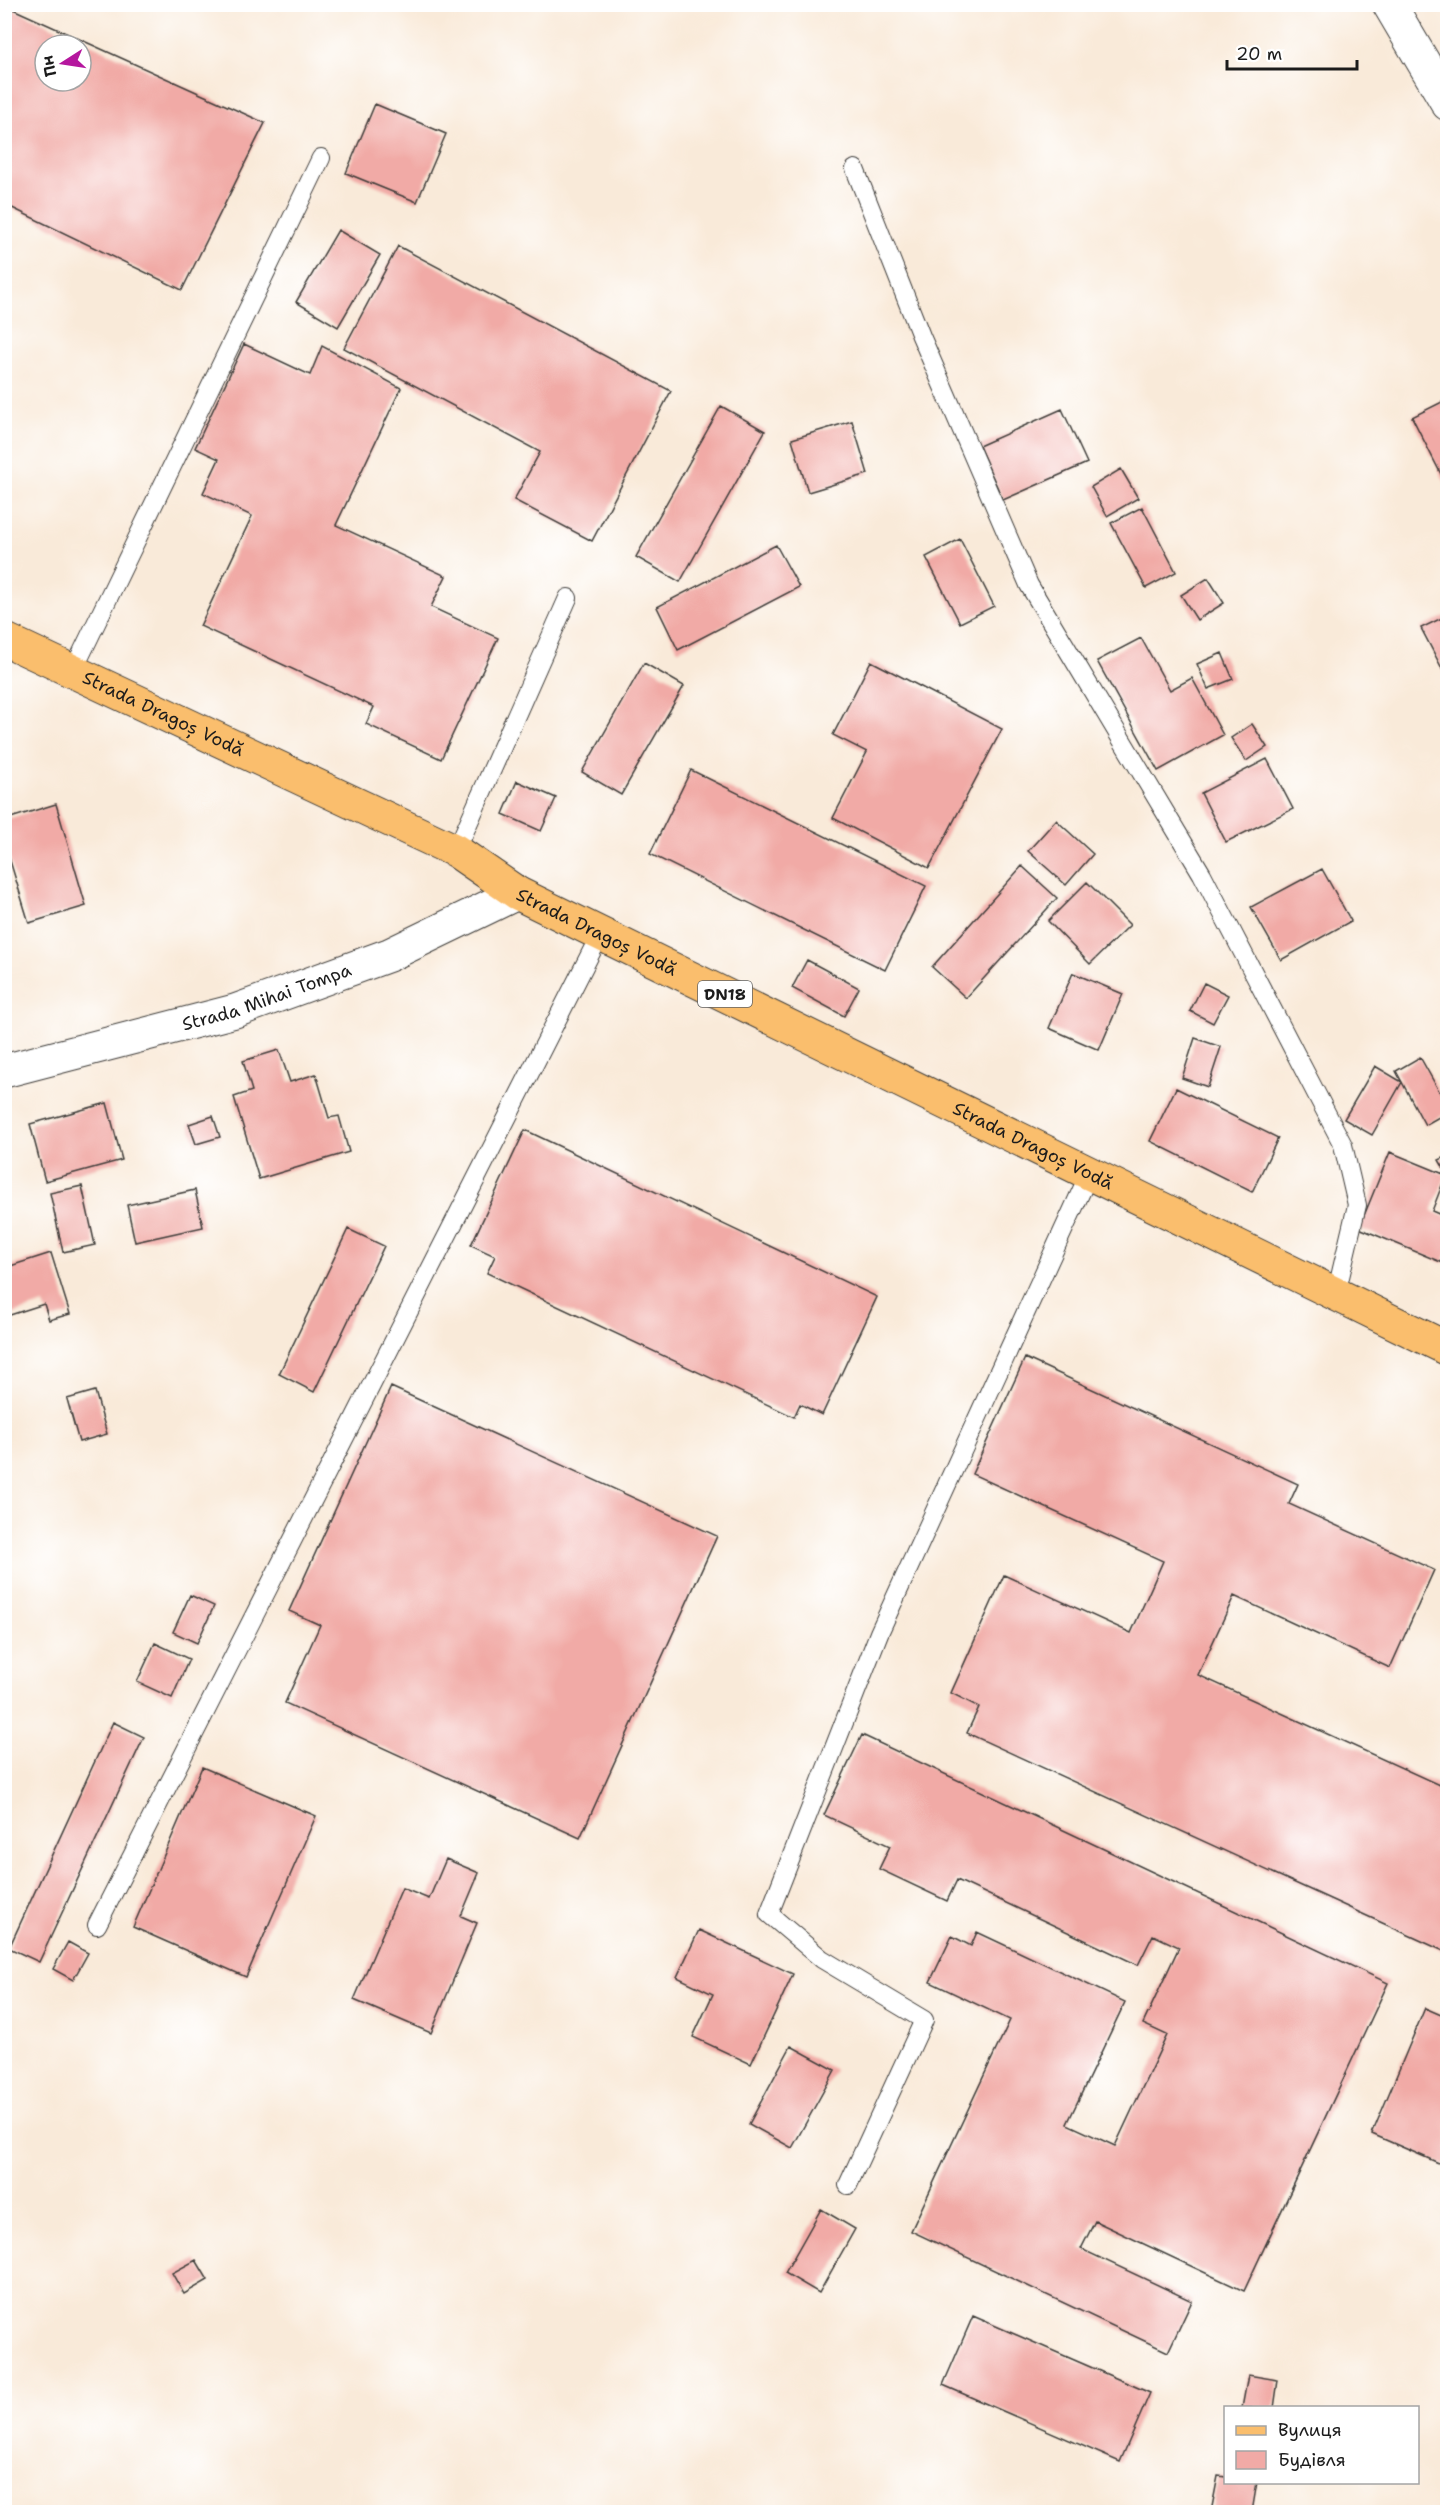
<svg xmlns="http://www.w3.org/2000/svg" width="1452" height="2517" viewBox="0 0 1452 2517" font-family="'Shantell Sans',sans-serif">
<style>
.building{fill:#f1aaa6;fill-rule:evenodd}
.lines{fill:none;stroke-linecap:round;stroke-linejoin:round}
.service-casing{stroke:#3d3b38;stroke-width:20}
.minor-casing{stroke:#3d3b38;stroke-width:35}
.primary-casing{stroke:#3d3b38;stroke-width:35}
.service{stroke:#fff;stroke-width:18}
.minor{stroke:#fff;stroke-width:33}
.primary{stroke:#fabe6d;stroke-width:33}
.labels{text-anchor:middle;stroke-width:5;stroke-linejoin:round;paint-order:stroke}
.shield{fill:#fff;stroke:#606060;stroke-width:1.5}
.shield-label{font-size:16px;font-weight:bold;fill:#1c1c1c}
.street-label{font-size:18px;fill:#1c1c1c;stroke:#fff}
</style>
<rect width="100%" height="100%" fill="#fff"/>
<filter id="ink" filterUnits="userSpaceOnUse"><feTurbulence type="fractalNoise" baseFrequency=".0167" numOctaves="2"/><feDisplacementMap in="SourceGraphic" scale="12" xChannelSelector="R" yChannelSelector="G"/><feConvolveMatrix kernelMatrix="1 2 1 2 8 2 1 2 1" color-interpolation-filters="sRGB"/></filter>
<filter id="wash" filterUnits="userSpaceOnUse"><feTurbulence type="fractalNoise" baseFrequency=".008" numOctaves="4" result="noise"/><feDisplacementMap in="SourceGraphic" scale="24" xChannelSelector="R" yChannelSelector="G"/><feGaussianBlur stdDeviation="1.35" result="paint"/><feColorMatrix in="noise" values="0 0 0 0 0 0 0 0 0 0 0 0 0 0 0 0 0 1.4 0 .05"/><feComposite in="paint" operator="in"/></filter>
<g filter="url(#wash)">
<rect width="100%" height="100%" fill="#f9ead9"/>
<g id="blocks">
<path class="building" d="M 4,5 L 265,123 L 182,290 L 4,204 ZM 45,45 L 81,45 L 81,81 L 45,81 Z
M 375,104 L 446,134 L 417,202 L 346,173 Z
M 338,230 L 380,255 L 338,327 L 296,302 Z
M 398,246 L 671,391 L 592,541 L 514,500 L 540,452 L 344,348 Z
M 244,344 L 310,375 L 322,346 L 401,388 L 336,525 L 446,576 L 431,607 L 498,638 L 441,759 L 366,724 L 374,707 L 200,626 L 252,516 L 203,493 L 219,459 L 195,448 Z
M 1448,399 L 1448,488 L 1412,417 Z
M 721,406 L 765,431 L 680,582 L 636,557 Z
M 1062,409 L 1087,463 L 1003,500 L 979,446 Z
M 852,421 L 868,474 L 808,492 L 792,439 Z
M 1121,469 L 1138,498 L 1107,516 L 1091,487 Z
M 1142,507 L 1176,572 L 1146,588 L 1111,523 Z
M 960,539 L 994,606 L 960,623 L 926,557 Z
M 776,545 L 799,587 L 678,650 L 657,607 Z
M 1208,578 L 1224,603 L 1197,620 L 1181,595 Z
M 1448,615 L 1448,680 L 1421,628 Z
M 1141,638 L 1170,690 L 1192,678 L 1223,735 L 1158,771 L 1097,661 Z
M 1222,653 L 1233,679 L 1208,689 L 1197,664 Z
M 871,661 L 1002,729 L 929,868 L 833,818 L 867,752 L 833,735 Z
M 644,663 L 684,686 L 621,795 L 582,772 Z
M 1252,724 L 1267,747 L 1246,761 L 1231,738 Z
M 1267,759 L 1293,809 L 1226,842 L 1201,793 Z
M 691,770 L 926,886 L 885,970 L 650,854 Z
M 517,781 L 556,798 L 541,831 L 503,814 Z
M 56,804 L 86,906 L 29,923 L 4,841 L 4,820 Z
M 1056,820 L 1093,854 L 1066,885 L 1028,851 Z
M 1022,866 L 1057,898 L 966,998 L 932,967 Z
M 1322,869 L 1351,921 L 1281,960 L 1251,907 Z
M 1087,882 L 1130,925 L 1090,964 L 1048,921 Z
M 807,960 L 859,988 L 844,1016 L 792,988 Z
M 1073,973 L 1123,994 L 1099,1050 L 1049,1028 Z
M 1204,983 L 1228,995 L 1213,1023 L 1190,1011 Z
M 1195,1038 L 1221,1047 L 1208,1087 L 1182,1078 Z
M 279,1050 L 290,1082 L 316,1074 L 329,1118 L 339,1116 L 349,1152 L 259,1179 L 234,1097 L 252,1091 L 243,1061 Z
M 1420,1057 L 1448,1107 L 1448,1112 L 1425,1125 L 1396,1071 Z
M 1375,1066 L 1402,1082 L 1372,1135 L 1344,1119 Z
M 1176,1088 L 1278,1138 L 1252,1192 L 1150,1141 Z
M 107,1103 L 122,1160 L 45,1181 L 30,1124 Z
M 213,1116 L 220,1137 L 196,1144 L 189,1124 Z
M 525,1130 L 877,1297 L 822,1415 L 800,1404 L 794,1417 L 487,1273 L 495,1256 L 471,1245 Z
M 1390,1152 L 1446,1175 L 1432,1211 L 1448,1218 L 1448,1252 L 1443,1263 L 1359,1228 Z
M 1448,1156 L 1448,1175 L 1439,1160 Z
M 82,1186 L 95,1245 L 63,1252 L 50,1193 Z
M 195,1190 L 203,1227 L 135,1242 L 127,1205 Z
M 348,1229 L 384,1246 L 314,1392 L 279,1374 Z
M 51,1253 L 70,1314 L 49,1320 L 44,1304 L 4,1317 L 4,1268 Z
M 1025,1358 L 1298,1484 L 1289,1504 L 1434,1570 L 1390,1668 L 1234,1596 L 1198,1675 L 1448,1789 L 1448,1953 L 967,1733 L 979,1707 L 951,1693 L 1004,1575 L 1131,1633 L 1163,1561 L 972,1474 Z
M 391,1387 L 717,1536 L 580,1838 L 285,1703 L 320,1625 L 289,1611 Z
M 95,1391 L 107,1434 L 79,1442 L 67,1399 Z
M 190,1595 L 214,1606 L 197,1643 L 173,1632 Z
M 155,1643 L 189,1659 L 172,1698 L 137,1682 Z
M 113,1722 L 144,1737 L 39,1962 L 9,1948 Z
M 862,1735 L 1388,1983 L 1244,2291 L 1095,2221 L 1081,2249 L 1192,2301 L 1168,2352 L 911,2231 L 1010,2020 L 930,1982 L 952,1936 L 971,1946 L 977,1932 L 1125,2002 L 1067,2124 L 1115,2146 L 1167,2035 L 1143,2024 L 1179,1947 L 1153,1935 L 1138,1965 L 957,1880 L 947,1901 L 879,1869 L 890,1846 L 824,1815 Z
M 202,1767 L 316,1816 L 246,1977 L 133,1927 Z
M 446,1859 L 479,1873 L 461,1916 L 477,1923 L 431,2033 L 354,2000 L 402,1888 L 429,1899 Z
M 699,1930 L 793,1974 L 751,2064 L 693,2037 L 713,1994 L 677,1977 Z
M 68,1942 L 88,1953 L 73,1980 L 53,1969 Z
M 1425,2008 L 1448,2018 L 1448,2167 L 1372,2134 Z
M 791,2046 L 835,2070 L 792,2148 L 749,2124 Z
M 821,2209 L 855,2229 L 819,2293 L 785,2273 Z
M 196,2260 L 208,2280 L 184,2294 L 172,2273 Z
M 973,2316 L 1150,2393 L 1120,2462 L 943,2385 Z
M 1248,2375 L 1278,2380 L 1274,2408 L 1242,2408 Z
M 1218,2476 L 1226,2477 L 1226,2482 L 1257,2482 L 1252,2512 L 1211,2512 Z"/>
</g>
</g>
<g filter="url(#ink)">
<use href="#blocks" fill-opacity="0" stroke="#3d3b38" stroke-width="1.5"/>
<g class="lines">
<defs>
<path id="service" d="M 855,169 L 921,336 L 1029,585 L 1202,874 L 1343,1145 L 1357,1205 L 1336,1294
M 73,671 L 321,158
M 456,851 L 568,598
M 97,1925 L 601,933
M 848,2185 L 924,2020 L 822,1959 L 769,1914 L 879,1633 L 1090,1172"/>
<g id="minor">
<path d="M 1389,4 L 1448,104"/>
<path id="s1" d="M 4,1071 L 235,1011 L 389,955 L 517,893"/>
</g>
<g id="primary">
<path id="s2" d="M 4,639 L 456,851 L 517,893 L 1448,1349"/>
</g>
</defs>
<use href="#service" class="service-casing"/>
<use href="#minor" class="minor-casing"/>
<use href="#primary" class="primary-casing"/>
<use href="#service" class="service"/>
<use href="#minor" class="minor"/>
<use href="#primary" class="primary"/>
</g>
</g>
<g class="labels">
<rect class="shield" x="698" y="981" width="54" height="26" rx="4.5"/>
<g class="shield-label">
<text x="725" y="1000">DN18</text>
</g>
<g class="street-label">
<text dy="6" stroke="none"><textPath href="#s2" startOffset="176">Strada Dragoș Vodă</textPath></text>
<text dy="6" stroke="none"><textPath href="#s2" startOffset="662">Strada Dragoș Vodă</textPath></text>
<text dy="6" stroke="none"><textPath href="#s1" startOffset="273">Strada Mihai Tompa</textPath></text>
<text dy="6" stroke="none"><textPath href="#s2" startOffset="1148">Strada Dragoș Vodă</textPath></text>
</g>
</g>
<rect width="1452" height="2517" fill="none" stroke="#fff" stroke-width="24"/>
<rect x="1224" y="2406" width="195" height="78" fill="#ffffff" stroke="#a4a4a4" stroke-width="1.5"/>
<rect x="1236" y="2426" width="30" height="9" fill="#fabe6d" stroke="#a4a4a4" stroke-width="1.5"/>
<text x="1278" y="2436" font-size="18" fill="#1c1c1c">Вулиця</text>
<rect x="1236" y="2451" width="30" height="18" fill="#f1aaa6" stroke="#a4a4a4" stroke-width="1.5"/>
<text x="1278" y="2466" font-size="18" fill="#1c1c1c">Будівля</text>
<g transform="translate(63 63) rotate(258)"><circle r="28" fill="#ffffff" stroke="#a4a4a4" stroke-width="1.5"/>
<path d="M0-4.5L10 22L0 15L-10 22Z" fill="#b5179e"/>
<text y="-9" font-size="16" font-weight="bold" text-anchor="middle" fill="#1c1c1c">Пн</text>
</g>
<path d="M1227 60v9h130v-9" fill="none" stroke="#1c1c1c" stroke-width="3"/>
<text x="1236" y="60" font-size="18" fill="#1c1c1c" stroke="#ffffff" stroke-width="4.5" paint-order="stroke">20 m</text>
</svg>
